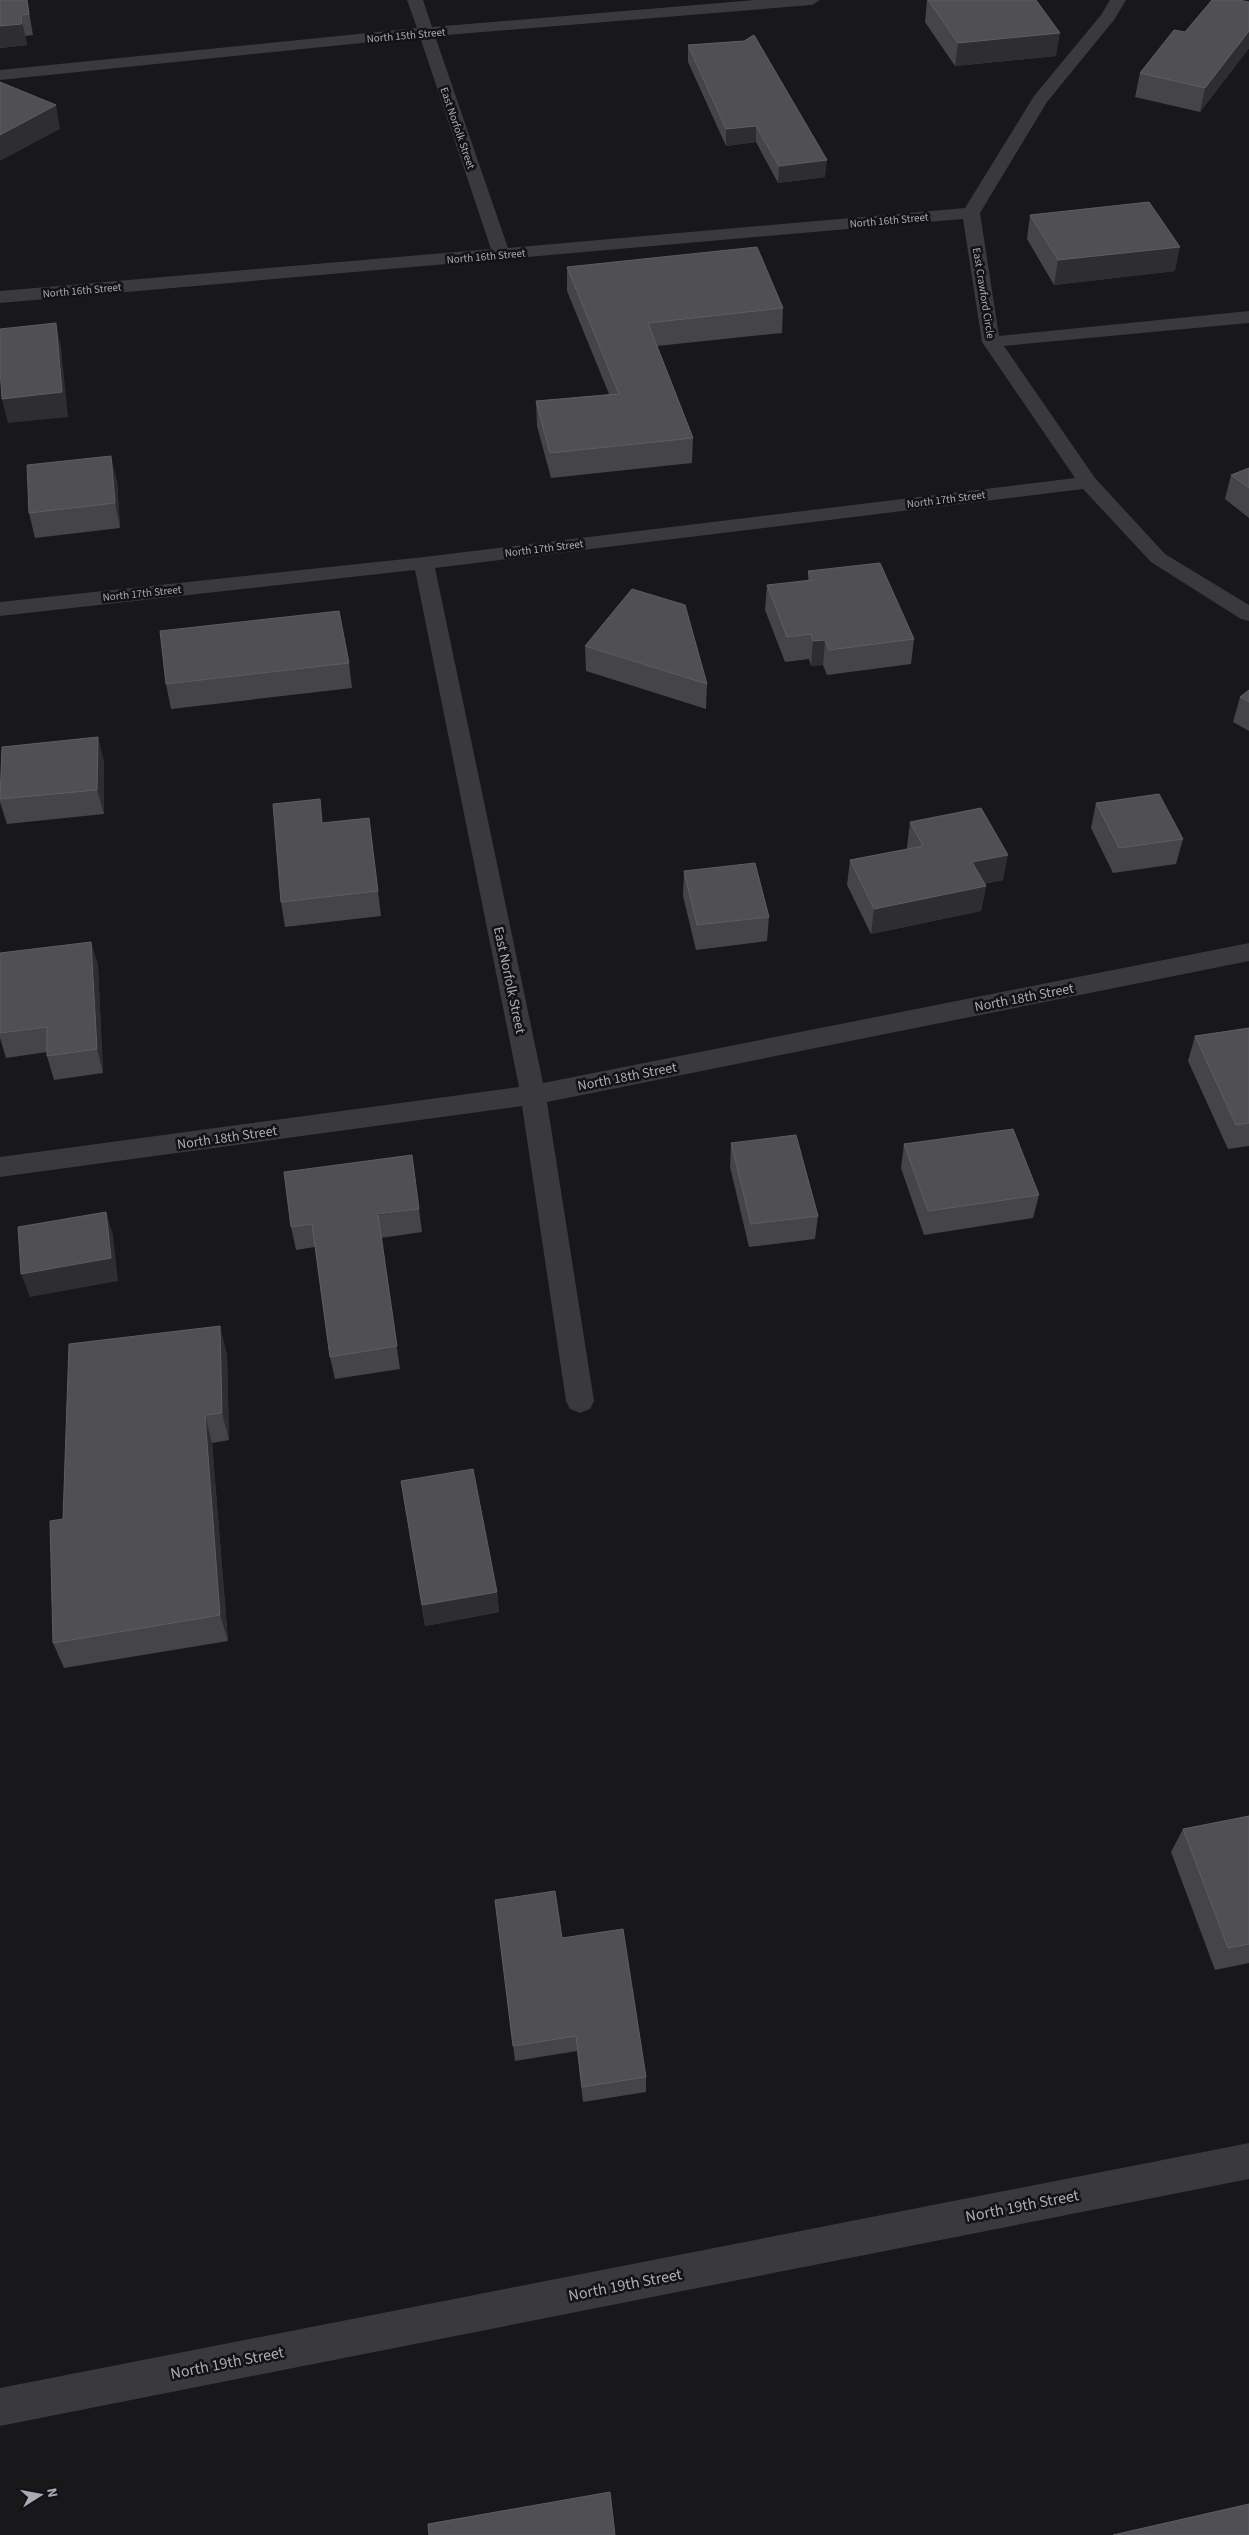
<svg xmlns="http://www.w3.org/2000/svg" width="1249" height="2535" viewBox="0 0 1249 2535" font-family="'Source Sans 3',sans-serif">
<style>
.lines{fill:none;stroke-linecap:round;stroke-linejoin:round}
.minor{fill:#39393e;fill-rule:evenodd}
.wall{fill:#454448}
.shaded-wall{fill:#2e2d30}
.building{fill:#504f54;stroke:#5e5d64}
.labels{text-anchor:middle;stroke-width:5;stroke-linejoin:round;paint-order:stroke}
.far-street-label{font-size:11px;fill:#aaabb8;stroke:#131214}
.street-label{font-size:14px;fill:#aaabb8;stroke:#131214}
.near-street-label{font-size:16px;fill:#aaabb8;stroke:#131214}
</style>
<rect width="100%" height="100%" fill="#181719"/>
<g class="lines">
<path class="minor" d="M 407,0 L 423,0 L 432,27 L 755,0 L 820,0 L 812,5 L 435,36 L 508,248 L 965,208 L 1034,96 L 1101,15 L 1110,0 L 1126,0 L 1114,20 L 1047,102 L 980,213 L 999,336 L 1249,311 L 1249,323 L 1004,346 L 1095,478 L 1165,554 L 1249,605 L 1249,621 L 1241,619 L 1151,562 L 1083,489 L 435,568 L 543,1083 L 1249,943 L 1249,961 L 547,1102 L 594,1401 L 590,1409 L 580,1413 L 570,1409 L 566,1401 L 522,1106 L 0,1177 L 0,1157 L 519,1087 L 415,570 L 0,616 L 0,602 L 424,557 L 1075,478 L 982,342 L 963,219 L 0,303 L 0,291 L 491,249 L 420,37 L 0,80 L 0,70 L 417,28 Z
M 1249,2143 L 1249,2179 L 0,2426 L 0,2388 Z"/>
</g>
<path class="wall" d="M 27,0 L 33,35 L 25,36 L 27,45 L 0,48 Z
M 927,0 L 1036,0 L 1056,56 L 955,66 L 925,22 Z
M 1249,2 L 1249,48 L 1200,112 L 1135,97 L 1140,73 L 1185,32 Z
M 744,41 L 825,177 L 778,183 L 756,142 L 726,146 L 688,62 L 688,45 Z
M 1030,215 L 1175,271 L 1054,285 L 1027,239 Z
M 567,267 L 783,308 L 782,333 L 657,346 L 693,438 L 692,463 L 551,478 L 537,426 L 536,401 L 609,394 L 567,291 Z
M 1249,468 L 1249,518 L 1225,499 L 1231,475 Z
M 117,481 L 120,528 L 35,538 L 29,513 Z
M 808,571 L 914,639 L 911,664 L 827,675 L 823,665 L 811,666 L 809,659 L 785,662 L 765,610 L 767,585 L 808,581 Z
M 585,646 L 707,684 L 706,709 L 586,671 Z
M 349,663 L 352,688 L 171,709 L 166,684 Z
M 1249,690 L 1249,731 L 1233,722 L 1240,697 Z
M 104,762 L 104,814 L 7,824 L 0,802 L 0,782 Z
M 1096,803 L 1183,839 L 1176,864 L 1113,873 L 1091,828 Z
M 910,822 L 1003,880 L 984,884 L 986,886 L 981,911 L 871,934 L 847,885 L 850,860 L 907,849 L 907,847 Z
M 323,823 L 378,891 L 381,916 L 285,927 L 281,902 Z
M 684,871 L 769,917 L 767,941 L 696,950 L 683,896 Z
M 91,942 L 98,966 L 103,1073 L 54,1080 L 47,1056 L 47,1052 L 6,1058 L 0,1038 L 0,953 Z
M 1249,1028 L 1249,1146 L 1228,1149 L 1188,1061 L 1195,1036 Z
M 731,1143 L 818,1216 L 815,1239 L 749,1247 L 730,1167 Z
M 904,1144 L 1039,1195 L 1033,1218 L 924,1235 L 901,1168 Z
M 419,1209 L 422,1232 L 381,1238 L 400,1369 L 335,1379 L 330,1357 L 315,1247 L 296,1250 L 291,1227 Z
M 227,1354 L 229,1440 L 212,1443 L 228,1641 L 64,1668 L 53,1643 L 63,1519 Z
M 401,1481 L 497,1592 L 499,1612 L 425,1626 Z
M 1249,1816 L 1249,1963 L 1215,1970 L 1171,1852 L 1183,1829 Z
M 495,1900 L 562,1938 L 646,2077 L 646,2092 L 583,2102 L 577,2051 L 515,2061 Z"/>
<path class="shaded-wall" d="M 21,15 L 27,45 L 0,48 L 0,26 Z
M 1249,31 L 1249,48 L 1200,112 L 1205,88 Z
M 1060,33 L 1056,56 L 955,66 L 958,43 Z
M 56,105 L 60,129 L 0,161 L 0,135 Z
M 756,126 L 756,142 L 726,146 L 726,129 Z
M 827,160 L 825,177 L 778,183 L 779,166 Z
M 1180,247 L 1175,271 L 1054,285 L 1058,260 Z
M 56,323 L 61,347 L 68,417 L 8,423 L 2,399 Z
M 111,456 L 117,481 L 120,528 L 115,503 Z
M 825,640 L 823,665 L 811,666 L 813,641 Z
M 98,737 L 104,762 L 104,814 L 97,790 Z
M 1008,855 L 1003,880 L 968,887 L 972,862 Z
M 986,886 L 981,911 L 871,934 L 874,909 Z
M 91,942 L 98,966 L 103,1073 L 97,1049 Z
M 106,1212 L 113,1235 L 118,1281 L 30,1297 L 21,1274 Z
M 220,1326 L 227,1354 L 229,1440 L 222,1413 Z
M 205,1415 L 212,1443 L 228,1641 L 220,1615 Z
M 497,1592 L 499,1612 L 425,1626 L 422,1605 Z"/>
<path class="building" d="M 0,0 L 27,0 L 29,14 L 21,15 L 22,24 L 0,26 Z
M 928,0 L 1036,0 L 1060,33 L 958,43 Z
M 1212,0 L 1239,0 L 1249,2 L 1249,31 L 1205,88 L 1140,73 L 1174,30 L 1185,32 Z
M 754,35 L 827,160 L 779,166 L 756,126 L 726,129 L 688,45 L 744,41 Z
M 0,82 L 56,105 L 0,135 Z
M 1149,202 L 1180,247 L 1058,260 L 1030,215 Z
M 757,247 L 783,308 L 648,323 L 693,438 L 550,453 L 536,401 L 619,394 L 567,267 Z
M 56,323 L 62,392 L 2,399 L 0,369 L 0,329 Z
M 111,456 L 115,503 L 29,513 L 27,465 Z
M 1249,468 L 1249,488 L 1231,475 Z
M 880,563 L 914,639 L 829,650 L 825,640 L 813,641 L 811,634 L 787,637 L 767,585 L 812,580 L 808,571 Z
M 632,589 L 685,605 L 707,684 L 585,646 Z
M 339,611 L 349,663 L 166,684 L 160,631 Z
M 1249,690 L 1249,702 L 1240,697 Z
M 98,737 L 97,790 L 0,799 L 2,747 Z
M 1159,794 L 1183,839 L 1119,848 L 1096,803 Z
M 320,799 L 322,823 L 369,818 L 378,891 L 281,902 L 273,804 Z
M 981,808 L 1008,855 L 972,862 L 986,886 L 874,909 L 850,860 L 923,846 L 910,822 Z
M 755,863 L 769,917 L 697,925 L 684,871 Z
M 91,942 L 97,1049 L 47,1056 L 47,1027 L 0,1033 L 0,953 Z
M 1249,1028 L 1249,1123 L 1236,1125 L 1195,1036 Z
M 1013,1129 L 1039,1195 L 928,1211 L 904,1144 Z
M 796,1135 L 818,1216 L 751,1224 L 731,1143 Z
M 412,1155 L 419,1209 L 378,1214 L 397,1346 L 330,1357 L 312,1224 L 291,1227 L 284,1172 Z
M 106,1212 L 111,1258 L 21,1274 L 18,1227 Z
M 220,1326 L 222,1413 L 205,1415 L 220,1615 L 53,1643 L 50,1521 L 63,1519 L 69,1344 Z
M 473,1469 L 497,1592 L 422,1605 L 401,1481 Z
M 1249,1816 L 1249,1944 L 1228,1948 L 1183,1829 Z
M 555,1891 L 562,1938 L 623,1929 L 646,2077 L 582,2087 L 576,2036 L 513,2046 L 495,1900 Z
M 610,2492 L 615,2535 L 429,2535 L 428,2524 Z
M 1249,2504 L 1249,2535 L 1113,2535 Z"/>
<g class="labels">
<g class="far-street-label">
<text transform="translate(406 35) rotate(-5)" y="4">North 15th Street</text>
<text transform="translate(458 128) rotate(71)" y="4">East Norfolk Street</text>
<text transform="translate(889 220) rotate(-5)" y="4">North 16th Street</text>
<text transform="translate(486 256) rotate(-5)" y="4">North 16th Street</text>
<text transform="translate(82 290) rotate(-5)" y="4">North 16th Street</text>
<text transform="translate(984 293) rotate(81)" y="4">East Crawford Circle</text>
<text transform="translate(946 499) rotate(-7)" y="4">North 17th Street</text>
<text transform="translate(544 548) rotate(-7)" y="4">North 17th Street</text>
<text transform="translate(142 593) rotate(-6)" y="4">North 17th Street</text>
</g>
<g class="street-label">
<text transform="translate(510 980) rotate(78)" y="5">East Norfolk Street</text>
<text transform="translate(1024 997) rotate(-11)" y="5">North 18th Street</text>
<text transform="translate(627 1076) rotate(-11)" y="5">North 18th Street</text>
<text transform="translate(227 1137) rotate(-8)" y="5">North 18th Street</text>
</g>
<g class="near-street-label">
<text transform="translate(1022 2205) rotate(-11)" y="6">North 19th Street</text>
<text transform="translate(625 2284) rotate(-11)" y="6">North 19th Street</text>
<text transform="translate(227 2362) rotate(-11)" y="6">North 19th Street</text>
</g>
</g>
<g transform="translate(40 2495) rotate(79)" stroke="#131214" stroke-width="4" paint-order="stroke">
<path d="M0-4L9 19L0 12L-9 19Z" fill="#aaabb8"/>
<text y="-8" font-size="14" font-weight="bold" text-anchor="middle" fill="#aaabb8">N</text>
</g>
</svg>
